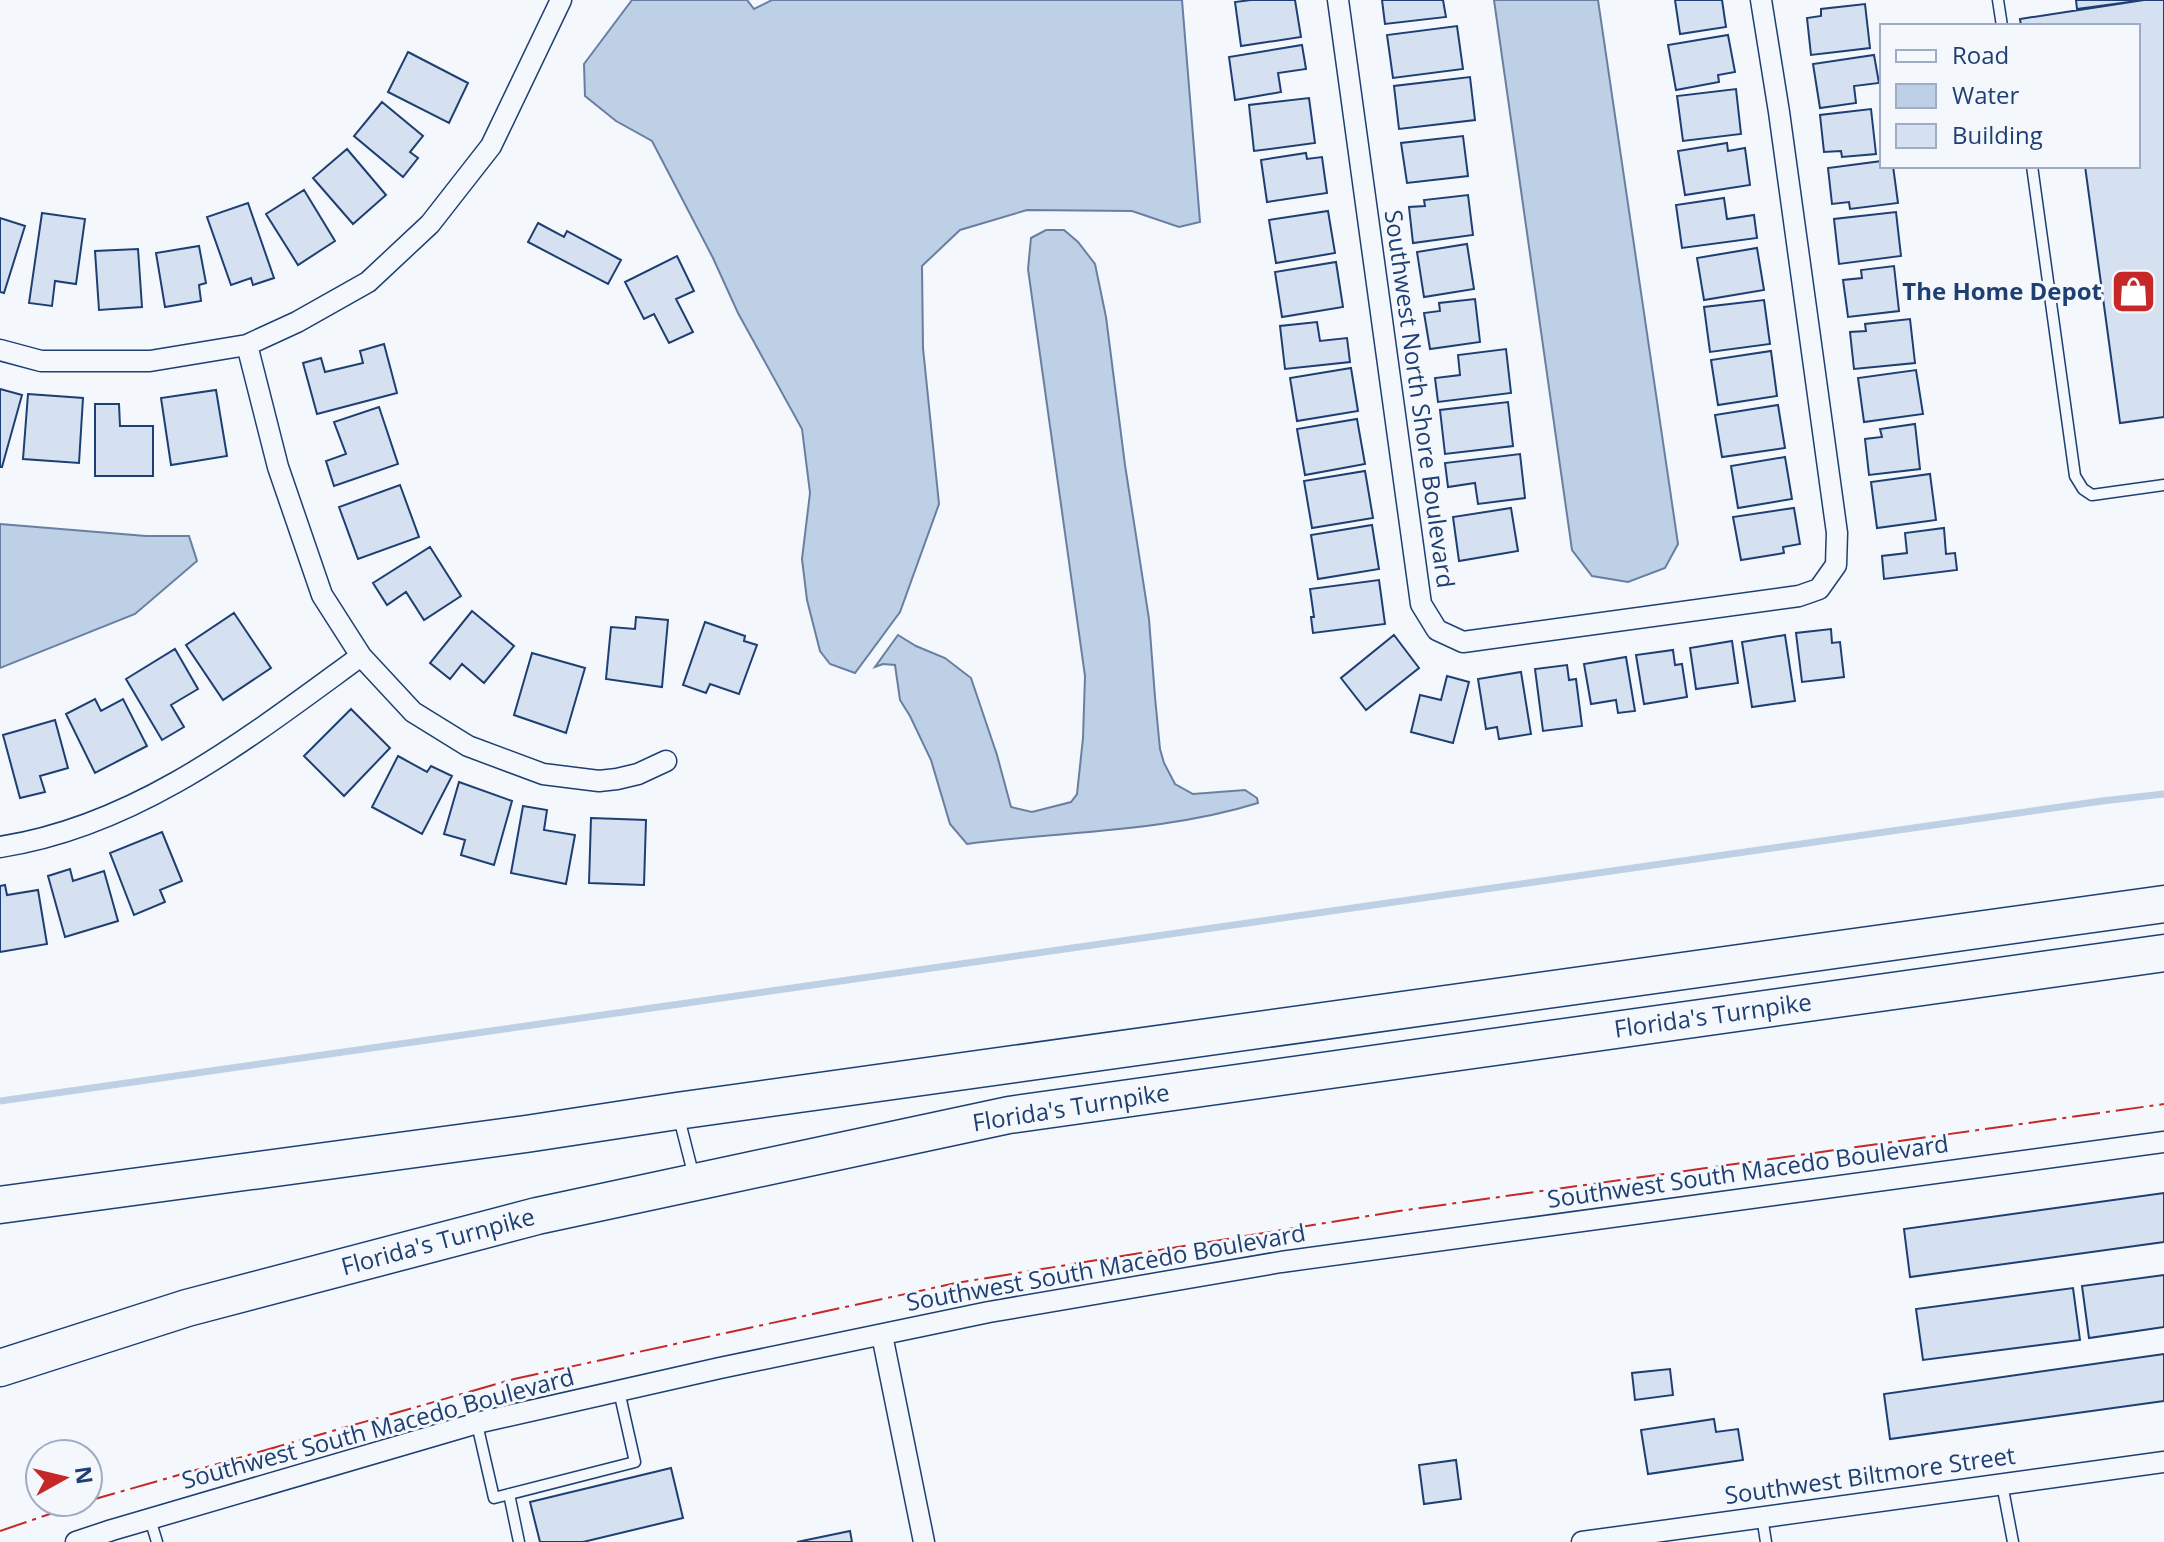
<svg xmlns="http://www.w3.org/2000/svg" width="2164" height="1542" viewBox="0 0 2164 1542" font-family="'Open Sans',sans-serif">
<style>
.water{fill:#bed0e5;stroke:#687fa3;stroke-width:2}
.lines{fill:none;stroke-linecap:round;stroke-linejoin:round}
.stream{stroke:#bed0e5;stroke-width:7}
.building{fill:#d5e0f0;stroke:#1d3f73;stroke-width:2}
.service-casing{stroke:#1d3f73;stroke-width:13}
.minor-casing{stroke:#1d3f73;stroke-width:23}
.motorway-casing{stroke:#1d3f73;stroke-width:39}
.service{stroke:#f4f7fb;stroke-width:10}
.minor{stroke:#f4f7fb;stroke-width:20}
.motorway{stroke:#f4f7fb;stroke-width:36}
.power{stroke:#c62828;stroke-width:2;stroke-dasharray:28 6 4 6;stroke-linecap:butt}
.labels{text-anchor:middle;stroke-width:6;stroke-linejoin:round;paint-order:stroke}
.poi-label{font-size:24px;font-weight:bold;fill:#1d3f73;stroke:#f4f7fb;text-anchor:end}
.street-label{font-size:24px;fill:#1d3f73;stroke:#f4f7fb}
</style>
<rect width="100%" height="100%" fill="#f4f7fb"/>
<path class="water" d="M 632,0 L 747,0 L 754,9 L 772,0 L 1182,0 L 1200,222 L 1179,227 L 1132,211 L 1027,210 L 960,230 L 922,266 L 923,348 L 939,504 L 900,612 L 855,673 L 830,664 L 820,651 L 807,600 L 802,559 L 810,493 L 802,429 L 738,313 L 713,258 L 652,141 L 616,121 L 585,96 L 584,64 Z
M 1494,0 L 1598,0 L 1678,544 L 1665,568 L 1628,582 L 1592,576 L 1572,550 Z
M 1046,230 L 1064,230 L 1078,242 L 1095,264 L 1106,317 L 1125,465 L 1149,619 L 1155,697 L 1160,749 L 1164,763 L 1175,784 L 1193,794 L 1245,790 L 1257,798 L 1258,803 C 1165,832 1064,831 967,844 L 950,824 L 931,760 L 910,716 L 900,700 L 895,665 L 883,664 L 875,667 L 898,635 L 916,646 L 945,658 L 971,678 L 997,755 L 1011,807 L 1032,812 L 1071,802 L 1077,794 L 1083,738 L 1085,676 L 1028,269 L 1031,238 Z
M 0,524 L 146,536 L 189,536 L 197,561 L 135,614 L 0,668 Z"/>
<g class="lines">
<path class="stream" d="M 0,1101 L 2102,801 L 2164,794"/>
</g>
<path class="building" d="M 1251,0 L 1295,0 L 1301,37 L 1241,46 L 1235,2 Z
M 1382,0 L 1443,0 L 1446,17 L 1385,24 Z
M 1675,0 L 1722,0 L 1726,27 L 1680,34 Z
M 2076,0 L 2144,0 L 2077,9 Z
M 2144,0 L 2164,0 L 2164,417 L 2120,423 L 2085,166 L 2138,166 L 2138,26 L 2021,26 L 2020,19 Z
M 1865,4 L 1870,48 L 1811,55 L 1807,18 L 1821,16 L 1821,9 Z
M 1457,26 L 1463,69 L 1393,78 L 1387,35 Z
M 1728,35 L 1735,72 L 1718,75 L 1719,82 L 1676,90 L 1668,45 Z
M 1302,45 L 1306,69 L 1278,73 L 1281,92 L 1235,100 L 1229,57 Z
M 408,52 L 468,83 L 449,123 L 388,92 Z
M 1874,55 L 1879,83 L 1854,86 L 1856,103 L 1820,108 L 1813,64 Z
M 1470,77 L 1475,120 L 1399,129 L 1394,86 Z
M 1736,89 L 1741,134 L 1683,141 L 1677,96 Z
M 1309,98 L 1315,143 L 1254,151 L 1249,105 Z
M 382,102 L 423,136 L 410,152 L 418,158 L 403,177 L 354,136 Z
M 1871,109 L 1876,154 L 1842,157 L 1841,151 L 1824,152 L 1820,115 Z
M 1463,136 L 1468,176 L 1407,183 L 1401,143 Z
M 1727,143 L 1728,151 L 1745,148 L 1750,185 L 1685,195 L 1678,151 Z
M 347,149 L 386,195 L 353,224 L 313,178 Z
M 1306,153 L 1307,159 L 1322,157 L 1327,193 L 1267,202 L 1261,160 Z
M 1882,161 L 1882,166 L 1893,166 L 1898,203 L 1850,209 L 1849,202 L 1832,204 L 1828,168 Z
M 304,190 L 335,241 L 298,265 L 266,214 Z
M 1468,195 L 1473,235 L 1413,243 L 1409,207 L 1425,206 L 1424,200 Z
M 1724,198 L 1727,219 L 1754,215 L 1757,238 L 1682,248 L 1676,205 Z
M 248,203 L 274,278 L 253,285 L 251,278 L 231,285 L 207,217 Z
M 1328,211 L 1335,253 L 1276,263 L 1269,220 Z
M 1896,212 L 1901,256 L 1839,264 L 1834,219 Z
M 42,213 L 85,219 L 76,284 L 55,281 L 52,306 L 29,303 Z
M 0,218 L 25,226 L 4,293 L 0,292 Z
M 538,223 L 564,237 L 567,231 L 621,260 L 608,284 L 528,242 Z
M 1467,244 L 1474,289 L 1424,297 L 1417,252 Z
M 199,246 L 206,283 L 199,285 L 201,301 L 165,307 L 156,253 Z
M 1757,248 L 1764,290 L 1704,300 L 1697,258 Z
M 138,249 L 142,307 L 99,310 L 95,251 Z
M 677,256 L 694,291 L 676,299 L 693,332 L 669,343 L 654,314 L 644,319 L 625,282 Z
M 1336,262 L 1343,307 L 1282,317 L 1275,272 Z
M 1894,266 L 1899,311 L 1848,317 L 1843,280 L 1862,278 L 1861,270 Z
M 1475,299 L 1480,342 L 1430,349 L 1424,313 L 1440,311 L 1439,303 Z
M 1764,300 L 1770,344 L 1710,352 L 1704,307 Z
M 1910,319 L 1915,363 L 1854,369 L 1850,332 L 1866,331 L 1865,324 Z
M 1317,322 L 1320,341 L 1347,338 L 1350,362 L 1285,369 L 1280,326 Z
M 384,344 L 397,393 L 317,414 L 303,363 L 321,358 L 325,372 L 363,363 L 360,351 Z
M 1506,349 L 1511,393 L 1438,402 L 1435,378 L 1460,375 L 1458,355 Z
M 1771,351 L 1777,396 L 1718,405 L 1711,360 Z
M 1351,368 L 1358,411 L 1297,421 L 1290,378 Z
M 1916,370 L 1923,414 L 1864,422 L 1858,378 Z
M 0,389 L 22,395 L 2,467 L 0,467 Z
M 216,390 L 227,456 L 171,465 L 161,398 Z
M 28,394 L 83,398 L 79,463 L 23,459 Z
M 1508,402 L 1513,446 L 1445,454 L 1440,410 Z
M 95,404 L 119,404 L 120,426 L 153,426 L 153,476 L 95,476 Z
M 1778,405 L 1785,448 L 1722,457 L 1715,415 Z
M 379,407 L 398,464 L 334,486 L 326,461 L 346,454 L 334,422 Z
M 1357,419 L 1365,464 L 1305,475 L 1297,429 Z
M 1915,424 L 1920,469 L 1869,475 L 1865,439 L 1882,437 L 1880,429 Z
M 1520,454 L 1525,498 L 1478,504 L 1475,483 L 1448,487 L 1445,463 Z
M 1785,457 L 1792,499 L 1738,508 L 1731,466 Z
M 1365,471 L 1373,518 L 1312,528 L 1304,481 Z
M 1930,474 L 1936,520 L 1877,528 L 1871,482 Z
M 400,485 L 419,537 L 358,559 L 339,507 Z
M 1511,508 L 1518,551 L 1459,561 L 1453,517 Z
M 1794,508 L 1800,544 L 1783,547 L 1784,553 L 1741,560 L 1733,517 Z
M 1372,525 L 1379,569 L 1318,579 L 1311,535 Z
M 1944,528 L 1946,554 L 1955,553 L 1957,570 L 1884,579 L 1882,556 L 1907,553 L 1905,533 Z
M 430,547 L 461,596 L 424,620 L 406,592 L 387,605 L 373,583 Z
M 1379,580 L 1385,624 L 1313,633 L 1311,617 L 1314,617 L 1310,589 Z
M 472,611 L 514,646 L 484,683 L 462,664 L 450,679 L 430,663 Z
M 234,613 L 271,668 L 223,700 L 186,645 Z
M 636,617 L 668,620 L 662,687 L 606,679 L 611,627 L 635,629 Z
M 705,622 L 745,636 L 744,641 L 757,645 L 739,694 L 710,684 L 706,693 L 683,685 Z
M 1831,629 L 1832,643 L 1840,642 L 1844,677 L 1802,682 L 1796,633 Z
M 1394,635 L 1419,668 L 1366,710 L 1341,678 Z
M 1785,635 L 1795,701 L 1752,707 L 1742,642 Z
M 1732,641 L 1738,683 L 1696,689 L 1690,648 Z
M 175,649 L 198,689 L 171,705 L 184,727 L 162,740 L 126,679 Z
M 1673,650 L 1675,665 L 1682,664 L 1687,697 L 1644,704 L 1636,655 Z
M 532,653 L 585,668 L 566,733 L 514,715 Z
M 1626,657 L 1635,711 L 1618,713 L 1616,700 L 1591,704 L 1584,664 Z
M 1567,665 L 1569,680 L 1576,679 L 1582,726 L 1543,731 L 1535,669 Z
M 1521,672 L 1531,734 L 1499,739 L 1497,727 L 1486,729 L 1478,679 Z
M 1447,676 L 1469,682 L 1453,743 L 1411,732 L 1420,695 L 1441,700 Z
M 95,699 L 101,711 L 123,699 L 147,746 L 95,773 L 66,714 Z
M 351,709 L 390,748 L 344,796 L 304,756 Z
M 55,720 L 68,768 L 40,776 L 45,792 L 20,798 L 3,735 Z
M 398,756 L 427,772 L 431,766 L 452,776 L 422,834 L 372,807 Z
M 459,782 L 512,801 L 494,865 L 461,855 L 465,840 L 444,834 Z
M 523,806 L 547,810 L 544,830 L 575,835 L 566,884 L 511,873 Z
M 591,818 L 646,820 L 644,885 L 589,883 Z
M 162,832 L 182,881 L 160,890 L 165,902 L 134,915 L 110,853 Z
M 70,869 L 73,881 L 104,871 L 118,921 L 65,937 L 48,876 Z
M 5,885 L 7,895 L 38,890 L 47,944 L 0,952 L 0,886 Z
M 2164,1193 L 2164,1242 L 1910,1277 L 1904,1229 Z
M 2164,1275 L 2164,1327 L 2089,1338 L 2082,1286 Z
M 2073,1288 L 2080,1340 L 1923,1360 L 1916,1309 Z
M 2164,1354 L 2164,1401 L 1890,1439 L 1884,1394 Z
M 1670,1369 L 1673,1395 L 1635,1400 L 1632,1373 Z
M 1714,1419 L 1716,1432 L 1738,1429 L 1743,1460 L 1648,1474 L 1641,1430 Z
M 1456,1460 L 1461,1499 L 1424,1504 L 1419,1465 Z
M 671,1468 L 683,1518 L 583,1542 L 540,1542 L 530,1502 Z
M 850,1531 L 852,1542 L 797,1542 Z"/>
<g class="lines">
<defs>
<path id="service" d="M 1998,0 L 2002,26
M 2032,166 L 2075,476 L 2083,489 L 2092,495 L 2164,485
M 679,1118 L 694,1177
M 477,1424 L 494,1498 L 635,1462 L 619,1391
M 2002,1484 L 2013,1542
M 509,1494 L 519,1542
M 1762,1517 L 1766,1542
M 150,1519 L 157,1542"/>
<path id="minor" d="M 1338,0 L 1421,604 L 1437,630 L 1463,642 L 1799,596 L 1819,589 L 1836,565 L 1837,533 L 1779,112 L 1761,0
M 247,345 L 278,467 L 322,595 L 361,656 L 413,712 L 468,746 L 543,774 L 599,781 L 617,779 L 638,774 L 666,761
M 0,350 L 41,361 L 150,361 L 247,345 L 297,322 L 368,282 L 430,224 L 491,146 L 561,0
M 0,847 C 138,826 251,736 361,656
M 882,1335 L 924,1542
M 76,1542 L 112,1530 L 481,1422 L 720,1368 L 989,1312 L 1281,1262 L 2164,1142
M 1582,1542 L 2164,1462"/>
<path id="motorway" d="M 0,1205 L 526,1134 L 677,1111 L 2164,904
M 0,1368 L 187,1308 L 537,1216 L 1009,1115 L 2164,953"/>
</defs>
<use href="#service" class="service-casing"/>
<use href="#minor" class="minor-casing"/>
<use href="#motorway" class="motorway-casing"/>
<use href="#service" class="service"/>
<use href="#minor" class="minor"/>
<use href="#motorway" class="motorway"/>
<path class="power" d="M 88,1501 L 514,1379 L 956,1283 L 1399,1211 L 2164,1104
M 0,1531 L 85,1502"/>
</g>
<defs>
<symbol id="shop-square" viewBox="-11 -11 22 22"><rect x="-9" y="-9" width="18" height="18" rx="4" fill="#c62828" stroke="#f4f7fb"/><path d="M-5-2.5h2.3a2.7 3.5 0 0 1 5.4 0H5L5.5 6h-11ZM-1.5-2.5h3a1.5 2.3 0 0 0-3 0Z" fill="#fff"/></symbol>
</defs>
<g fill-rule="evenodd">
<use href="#shop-square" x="2108" y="266" width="51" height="51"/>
</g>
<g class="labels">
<g class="poi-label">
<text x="2102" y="300">The Home Depot</text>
</g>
<g class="street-label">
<text transform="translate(1419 399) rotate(82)" y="8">Southwest North Shore Boulevard</text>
<text transform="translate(1713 1016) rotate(-8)" y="8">Florida's Turnpike</text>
<text transform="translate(1071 1108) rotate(-9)" y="8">Florida's Turnpike</text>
<text transform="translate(1748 1172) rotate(-8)" y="8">Southwest South Macedo Boulevard</text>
<text transform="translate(438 1242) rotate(-15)" y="8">Florida's Turnpike</text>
<text transform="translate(1106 1268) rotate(-10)" y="8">Southwest South Macedo Boulevard</text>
<text transform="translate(378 1429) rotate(-15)" y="8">Southwest South Macedo Boulevard</text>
<text transform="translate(1870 1476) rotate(-8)" y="8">Southwest Biltmore Street</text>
</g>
</g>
<rect x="1880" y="24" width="260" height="144" fill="#f4f7fb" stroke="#9eadc5" stroke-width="2"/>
<rect x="1896" y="50" width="40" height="12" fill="#f4f7fb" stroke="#9eadc5" stroke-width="2"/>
<text x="1952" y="64" font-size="24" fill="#1d3f73">Road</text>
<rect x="1896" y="84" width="40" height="24" fill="#bed0e5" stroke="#9eadc5" stroke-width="2"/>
<text x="1952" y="104" font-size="24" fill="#1d3f73">Water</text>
<rect x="1896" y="124" width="40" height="24" fill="#d5e0f0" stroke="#9eadc5" stroke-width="2"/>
<text x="1952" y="144" font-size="24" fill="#1d3f73">Building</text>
<g transform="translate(64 1478) rotate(82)"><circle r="38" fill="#f4f7fb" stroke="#9eadc5" stroke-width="2"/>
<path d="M0-6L14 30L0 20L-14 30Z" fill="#c62828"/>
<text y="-12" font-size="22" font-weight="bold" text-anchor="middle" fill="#1d3f73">N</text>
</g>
</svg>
